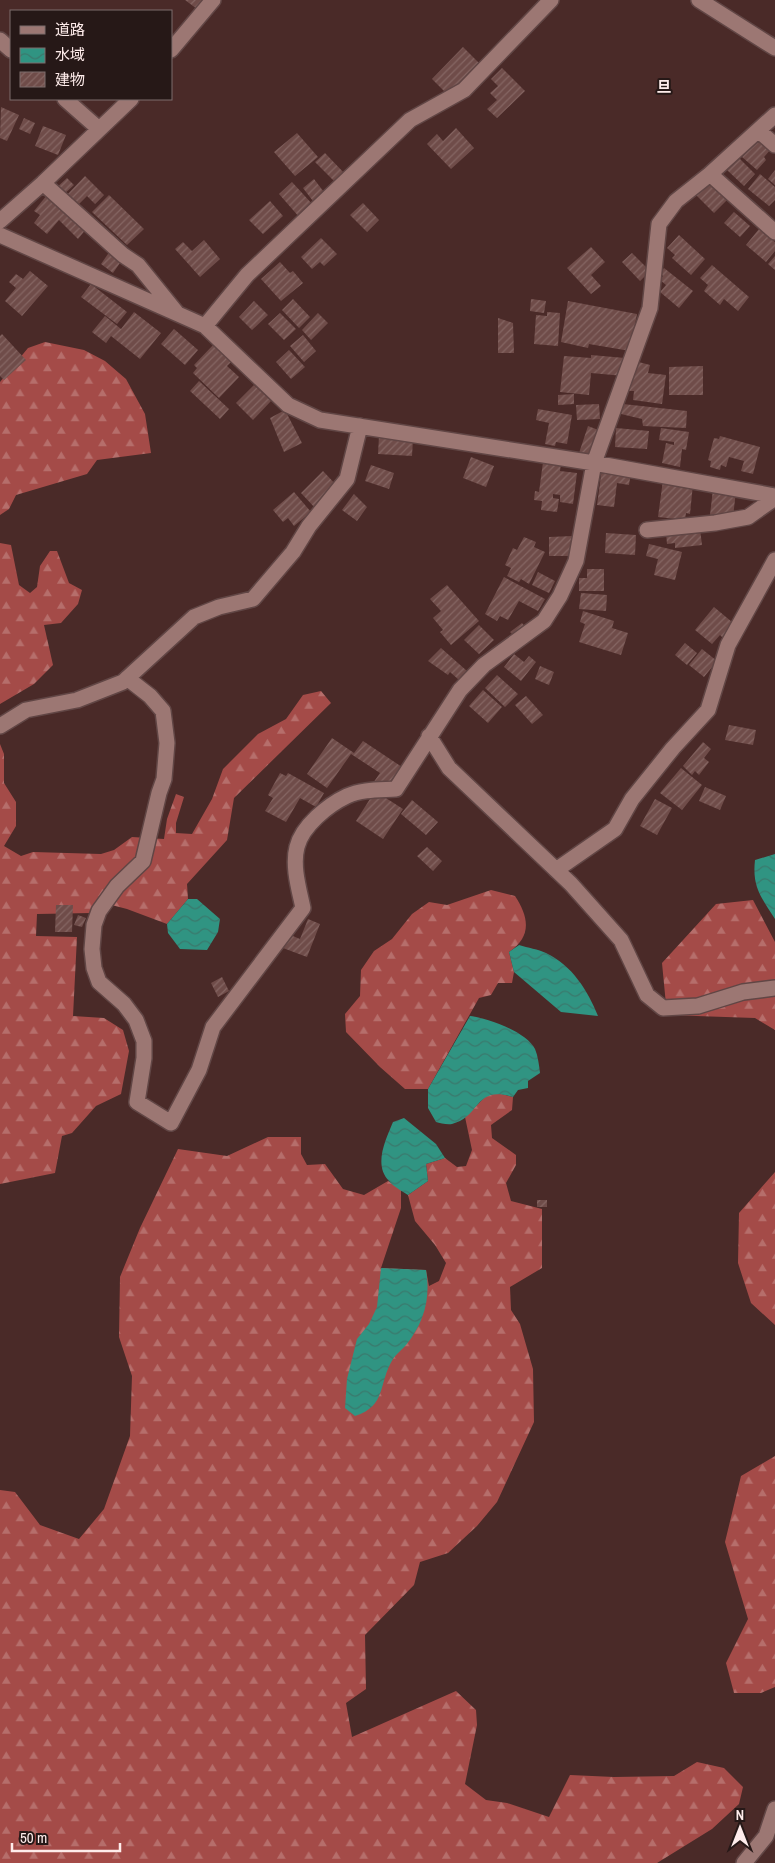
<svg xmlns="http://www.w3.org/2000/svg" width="775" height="1863" viewBox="0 0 775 1863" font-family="'Archivo Narrow','Noto Sans JP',sans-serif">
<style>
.forest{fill:url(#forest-firs)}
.water{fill:url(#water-waves)}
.building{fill:url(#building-hatch)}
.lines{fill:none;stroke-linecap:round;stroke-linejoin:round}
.minor-casing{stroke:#614645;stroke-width:18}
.minor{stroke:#9c7773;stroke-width:15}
.labels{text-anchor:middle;stroke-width:4;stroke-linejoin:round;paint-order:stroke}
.quarter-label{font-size:15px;font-weight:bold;fill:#feeceb;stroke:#261817}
</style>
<defs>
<pattern id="forest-firs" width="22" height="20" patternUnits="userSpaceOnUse" patternTransform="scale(1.25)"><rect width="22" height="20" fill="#a44b48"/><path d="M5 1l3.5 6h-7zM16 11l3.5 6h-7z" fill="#b66e6b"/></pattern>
<pattern id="water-waves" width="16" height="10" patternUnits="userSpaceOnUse" patternTransform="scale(1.25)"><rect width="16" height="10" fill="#309482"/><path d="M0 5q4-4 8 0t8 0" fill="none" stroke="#3a796d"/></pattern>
<pattern id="building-hatch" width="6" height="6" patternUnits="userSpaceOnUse" patternTransform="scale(1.25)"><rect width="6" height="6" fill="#6f4c49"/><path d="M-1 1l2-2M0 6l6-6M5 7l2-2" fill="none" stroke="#856663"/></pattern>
</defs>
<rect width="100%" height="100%" fill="#4a2a28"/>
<path class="forest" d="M 45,342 L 84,350 L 105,361 L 126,379 L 145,414 L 151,453 L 97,460 L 87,474 L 16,495 L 9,509 L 0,515 L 0,382 L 28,348 Z
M 0,543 L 11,545 L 19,585 L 30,593 L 37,587 L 40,566 L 50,551 L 57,551 L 69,583 L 82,590 L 78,604 L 61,623 L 44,625 L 53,665 L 34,684 L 0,704 Z
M 321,691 L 331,703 L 234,798 L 227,840 L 187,884 L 188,899 L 167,924 L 127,909 L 100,902 L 91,913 L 37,914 L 36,936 L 77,937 L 73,1016 L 104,1018 L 123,1030 L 129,1051 L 121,1094 L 96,1106 L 72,1133 L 62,1136 L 55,1173 L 0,1184 L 0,744 L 4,754 L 4,783 L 16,802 L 16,826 L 4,846 L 21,856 L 33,852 L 101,854 L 114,850 L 132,837 L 164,839 L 167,819 L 176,794 L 184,797 L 176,823 L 176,833 L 192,834 L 212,799 L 223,769 L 258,734 L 286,719 L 303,695 Z
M 491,890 L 515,896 C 529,917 532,937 509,952 L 514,972 L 512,983 L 498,983 L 491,995 L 479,998 L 428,1089 L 405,1089 L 380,1067 L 346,1032 L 345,1014 L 360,996 L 361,970 L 374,951 L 392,939 L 412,914 L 429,902 L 447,905 Z
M 753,900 L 775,942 L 775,1030 L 755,1018 L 667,1015 L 662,963 L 716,904 Z
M 498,1093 L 513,1097 L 512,1110 L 491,1125 L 492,1138 L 516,1155 L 516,1165 L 506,1183 L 511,1201 L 542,1209 L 542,1268 L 510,1287 L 511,1310 L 520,1324 L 533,1369 L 534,1422 L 497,1502 L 477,1526 L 448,1553 L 420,1562 L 414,1585 L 365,1635 L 366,1689 L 346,1703 L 352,1737 L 456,1691 L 476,1710 L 477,1725 L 465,1784 L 486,1800 L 507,1803 L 549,1817 L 570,1775 L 614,1777 L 674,1776 L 697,1762 L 724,1768 L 743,1787 L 739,1804 L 712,1829 L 657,1863 L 0,1863 L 0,1490 L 15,1492 L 40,1525 L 79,1539 L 104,1509 L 130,1436 L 132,1376 L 119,1337 L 120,1277 L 140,1228 L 178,1149 L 227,1156 L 268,1137 L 301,1137 L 301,1154 L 307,1165 L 325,1164 L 343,1189 L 364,1195 L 388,1181 L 401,1189 L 401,1208 L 381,1268 L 426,1270 L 429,1286 L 439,1281 L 446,1263 L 435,1245 L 415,1221 L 408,1195 L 428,1181 L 426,1164 L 445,1158 L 457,1167 L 466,1166 L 472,1150 L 465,1117 L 487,1095 Z
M 775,1172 L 775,1325 L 751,1303 L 738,1263 L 739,1213 Z
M 775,1456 L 775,1687 L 761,1693 L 734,1693 L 726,1663 L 748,1619 L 725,1542 L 741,1476 Z"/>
<path class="water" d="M 775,854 L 775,919 C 761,897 752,887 755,860 Z
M 188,899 L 197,899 L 220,919 L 218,932 L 207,950 L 180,949 L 168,933 L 167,924 Z
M 519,945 C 528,948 538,949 546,953 C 572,965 588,991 598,1016 L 561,1012 L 514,972 L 509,952 Z
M 470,1016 C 488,1018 527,1032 535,1049 C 538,1056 539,1065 540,1073 L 528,1081 L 528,1088 L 518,1090 L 513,1097 C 474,1085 481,1117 452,1124 C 447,1125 440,1123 436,1122 L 428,1108 L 428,1089 Z
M 404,1118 L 436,1144 L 445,1158 L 426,1164 L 428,1181 L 408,1195 C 402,1191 394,1187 389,1181 C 373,1165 386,1139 393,1122 Z
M 381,1268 L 426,1270 C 431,1298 424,1323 406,1345 C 402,1350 396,1354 393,1359 C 378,1383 387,1406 355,1416 L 345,1408 L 347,1379 L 357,1339 L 369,1324 L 377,1307 Z"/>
<path class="building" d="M 185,0 L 204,0 L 197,9 Z
M 463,47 L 479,63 L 448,95 L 432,79 Z
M 502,68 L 525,91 L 497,118 L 487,109 L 497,100 L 490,93 L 498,86 L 491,79 Z
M 1,107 L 19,115 L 7,141 L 0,138 Z
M 24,118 L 35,123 L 30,134 L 19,129 Z
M 43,126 L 66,135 L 58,155 L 35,146 Z
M 456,128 L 474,148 L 451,169 L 427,144 L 437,134 L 443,141 Z
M 297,133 L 318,157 L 295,176 L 274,152 Z
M 759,139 L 771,149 L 764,157 L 766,160 L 757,170 L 742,157 Z
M 325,153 L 346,175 L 337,184 L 315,162 Z
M 739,158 L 755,174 L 744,186 L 727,170 Z
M 775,170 L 775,185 L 768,179 Z
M 760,174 L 775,187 L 775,200 L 769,206 L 748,189 Z
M 85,176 L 104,195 L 95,204 L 87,196 L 77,206 L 66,196 Z
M 67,178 L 74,185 L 62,196 L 55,189 Z
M 314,179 L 327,196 L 316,205 L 303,188 Z
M 709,180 L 728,199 L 714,213 L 695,194 Z
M 292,182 L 314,206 L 300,218 L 279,194 Z
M 47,195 L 87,228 L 78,239 L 59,220 L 47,234 L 34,223 L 40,215 L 34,211 Z
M 109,195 L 144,229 L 127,245 L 92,212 Z
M 270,201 L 283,216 L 263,234 L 249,220 Z
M 363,203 L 379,220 L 367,232 L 350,215 Z
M 734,212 L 750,226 L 740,237 L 724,223 Z
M 759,229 L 775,242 L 775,251 L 766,262 L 746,245 Z
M 679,235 L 705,259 L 691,275 L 672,258 L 675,255 L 667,248 Z
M 321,238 L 337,254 L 324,266 L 320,262 L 312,269 L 301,257 Z
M 204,240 L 220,259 L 200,277 L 175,249 L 183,242 L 192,251 Z
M 591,247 L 605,262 L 591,275 L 601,286 L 591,294 L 567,268 Z
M 110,251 L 122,260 L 113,273 L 101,264 Z
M 632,253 L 650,271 L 640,281 L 622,262 Z
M 775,256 L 775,270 L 768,264 Z
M 280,262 L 290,273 L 293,271 L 303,283 L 281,301 L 261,279 Z
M 712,265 L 749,297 L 738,311 L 724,299 L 720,305 L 704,291 L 708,285 L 700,278 Z
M 664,268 L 693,291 L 679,308 L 660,292 L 666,285 L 660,280 L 663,276 L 660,273 Z
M 30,271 L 48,286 L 22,316 L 5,301 L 16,288 L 9,282 L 16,274 L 23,279 Z
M 91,284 L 127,312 L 117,324 L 81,297 Z
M 293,299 L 310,317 L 299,328 L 282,310 Z
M 531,299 L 546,301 L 544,313 L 530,311 Z
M 254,301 L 268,315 L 252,330 L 239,317 Z
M 568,301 L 637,314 L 630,351 L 589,344 L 588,348 L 561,342 Z
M 134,312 L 161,333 L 140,359 L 111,336 L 106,343 L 92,332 L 105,316 L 121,329 Z
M 547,312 L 560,313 L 558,346 L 534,344 L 536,315 L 547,316 Z
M 280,313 L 296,329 L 284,340 L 268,324 Z
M 318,313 L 328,323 L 311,340 L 302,330 Z
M 498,318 L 513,323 L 514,353 L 498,353 Z
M 174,329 L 198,350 L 185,365 L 161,344 Z
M 2,334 L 26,360 L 4,380 L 0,376 L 0,336 Z
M 303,335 L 316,351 L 304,362 L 290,346 Z
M 214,344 L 232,361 L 227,366 L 239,377 L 219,398 L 193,373 L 197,368 L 194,365 Z
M 289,350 L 305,367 L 291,379 L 276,362 Z
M 591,355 L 625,358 L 624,376 L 591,373 L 589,395 L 560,392 L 564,356 L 591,358 Z
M 635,361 L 650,365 L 648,373 L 666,375 L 662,404 L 633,400 L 634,391 L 628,391 Z
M 703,366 L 703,395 L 669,395 L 669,367 Z
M 199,381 L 229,409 L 220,419 L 190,391 Z
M 254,385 L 271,401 L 253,420 L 236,403 Z
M 574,394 L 574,404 L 558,405 L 558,395 Z
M 599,404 L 600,419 L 577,420 L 576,405 Z
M 623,404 L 687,411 L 686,428 L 643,426 L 642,419 L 621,414 Z
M 538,409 L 572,415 L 567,444 L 556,442 L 555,446 L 545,444 L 549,423 L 536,420 Z
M 285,410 L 302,443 L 284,452 L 270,418 Z
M 588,426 L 601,431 L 592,458 L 579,453 Z
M 616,428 L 649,431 L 647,449 L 615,447 Z
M 661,428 L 689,432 L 686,450 L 682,449 L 680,467 L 662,463 L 666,443 L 674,445 L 674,442 L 659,440 Z
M 379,436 L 413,439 L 412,456 L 378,454 Z
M 720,436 L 760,447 L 753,474 L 741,471 L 744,461 L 729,457 L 726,467 L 721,465 L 720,470 L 710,467 L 711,461 L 708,460 L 714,438 L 719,439 Z
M 471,457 L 494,466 L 486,487 L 463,478 Z
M 543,462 L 561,464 L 560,471 L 577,473 L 573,504 L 560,502 L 560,495 L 553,494 L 553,498 L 559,499 L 557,512 L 541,510 L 542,501 L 534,500 L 535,491 L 539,492 Z
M 371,465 L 394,473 L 389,489 L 365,481 Z
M 602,468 L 631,472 L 629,485 L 617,483 L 614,507 L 597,505 Z
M 323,471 L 338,487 L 316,509 L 301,493 Z
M 663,480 L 693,484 L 690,514 L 686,513 L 685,520 L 658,517 Z
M 713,489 L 736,491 L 733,517 L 710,515 Z
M 294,492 L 311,512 L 294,526 L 288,518 L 283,522 L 273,510 Z
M 354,494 L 367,507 L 357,521 L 342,510 Z
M 700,529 L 702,545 L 675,548 L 675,543 L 667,544 L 666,533 Z
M 606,533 L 636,535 L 635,555 L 605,553 Z
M 573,536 L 573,556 L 549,556 L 549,537 Z
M 524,537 L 536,542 L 534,547 L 545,552 L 529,584 L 521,579 L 519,582 L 507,576 L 511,568 L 505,565 L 513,548 L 517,550 Z
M 649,544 L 682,552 L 675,580 L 654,575 L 658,559 L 646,556 Z
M 587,569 L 604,569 L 604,591 L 579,591 L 579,578 L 587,578 Z
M 538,572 L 555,581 L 549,593 L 532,585 Z
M 504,577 L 545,599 L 538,611 L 519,601 L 508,620 L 500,616 L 497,621 L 485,614 Z
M 447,585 L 479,621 L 451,645 L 440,632 L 443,630 L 433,618 L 441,611 L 430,599 Z
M 581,593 L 607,595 L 606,611 L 579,609 Z
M 714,607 L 738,627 L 726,641 L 720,635 L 712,644 L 695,630 Z
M 583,611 L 614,621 L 612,628 L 628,633 L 621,655 L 579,642 L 585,624 L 580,622 Z
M 522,623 L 528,630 L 517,639 L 510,632 Z
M 479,625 L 494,640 L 479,654 L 464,640 Z
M 685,643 L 697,653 L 687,665 L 675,655 Z
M 441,648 L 467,671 L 459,680 L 450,672 L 448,675 L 428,661 Z
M 702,649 L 717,661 L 704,677 L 689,665 Z
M 514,654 L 524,662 L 529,656 L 536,662 L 521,681 L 504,667 Z
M 540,666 L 554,672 L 549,685 L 535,679 Z
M 497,675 L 518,694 L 505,707 L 485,688 Z
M 483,690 L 502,707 L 488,723 L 469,706 Z
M 526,696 L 543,715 L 532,724 L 515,705 Z
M 729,725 L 756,730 L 753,745 L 725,740 Z
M 332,738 L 354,753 L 363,741 L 402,767 L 388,788 L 371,786 L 380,773 L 351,754 L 327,788 L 307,774 Z
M 703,742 L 711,749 L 704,758 L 709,762 L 699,775 L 695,771 L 692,775 L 683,766 Z
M 681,768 L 702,785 L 682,810 L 660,793 Z
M 280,773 L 286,776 L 288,773 L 324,793 L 316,807 L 300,798 L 286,822 L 265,811 L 273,798 L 268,795 Z
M 705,787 L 726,796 L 720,810 L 699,801 Z
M 375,791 L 403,809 L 383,839 L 356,821 Z
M 655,799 L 672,808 L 657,835 L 640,826 Z
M 412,800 L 438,822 L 426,835 L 401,814 Z
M 427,847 L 442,861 L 433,871 L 417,856 Z
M 56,905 L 73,905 L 72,932 L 55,932 Z
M 78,915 L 86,918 L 82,927 L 74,925 Z
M 308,919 L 320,924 L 307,957 L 283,948 L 288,934 L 300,939 Z
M 222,977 L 229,991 L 218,997 L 211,983 Z
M 537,1200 L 547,1200 L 547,1207 L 537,1207 Z"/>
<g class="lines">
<defs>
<path id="minor" d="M 699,0 L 775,48
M 0,40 L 11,50
M 171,50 L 213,0
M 65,99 L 99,129
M 759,131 L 775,145
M 710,174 L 775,232
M 43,183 L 123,255 L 138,265 L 176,312
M 0,221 L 43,183 L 131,99
M 0,235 L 205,326 L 288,405 L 320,420 L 594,463 L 775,496
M 205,326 L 247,275 L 410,120 L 464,90 L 551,0
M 647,530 L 715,523 L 748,517 L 775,498
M 127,678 L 150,696 L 163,711 L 167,743 L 164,779 L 159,793 L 143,861 L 117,886 L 99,911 L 94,925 L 92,949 L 94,968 L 99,982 L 124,1004 L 136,1020 L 144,1041 L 144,1058 L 137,1102 L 171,1123 L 199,1070 L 213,1027 L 303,908 C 299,889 292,866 297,847 C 302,826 328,805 347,796 C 362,789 380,790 396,789 L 460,690 L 484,665 L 544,621 L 560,596 L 576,561 L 594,463 L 650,308 L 659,224 L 676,201 L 710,174 L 775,115
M 0,726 L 26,710 L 77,700 L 123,682 L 194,617 L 219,607 L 253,599 L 293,552 L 309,526 L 347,479 L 360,426
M 429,736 L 449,768 L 571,884 L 621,940 L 647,995 L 663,1008 L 698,1006 L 743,992 L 775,988
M 556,870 L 615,829 L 632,799 L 673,748 L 708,710 L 728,645 L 775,560
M 744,1863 L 766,1836 L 775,1809"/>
</defs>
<use href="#minor" class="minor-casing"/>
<use href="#minor" class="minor"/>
</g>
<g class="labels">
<g class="quarter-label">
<text x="664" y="92">旦</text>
</g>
</g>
<rect x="10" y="10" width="162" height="90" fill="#261817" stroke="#7c6d6c"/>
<rect x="20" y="26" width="25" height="8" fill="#9c7773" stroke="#7c6d6c"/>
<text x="55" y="35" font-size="15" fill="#feeceb">道路</text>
<rect x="20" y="48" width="25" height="15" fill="url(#water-waves)" stroke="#7c6d6c"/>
<text x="55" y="60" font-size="15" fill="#feeceb">水域</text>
<rect x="20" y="72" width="25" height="15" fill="url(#building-hatch)" stroke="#7c6d6c"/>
<text x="55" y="85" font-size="15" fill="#feeceb">建物</text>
<g transform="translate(740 1828)" stroke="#261817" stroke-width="4" paint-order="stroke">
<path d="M0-4L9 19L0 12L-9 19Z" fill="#feeceb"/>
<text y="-8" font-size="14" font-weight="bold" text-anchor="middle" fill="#feeceb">N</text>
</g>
<path d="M12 1843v8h108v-8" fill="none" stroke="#feeceb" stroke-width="2.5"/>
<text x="20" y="1843" font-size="15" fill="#feeceb" stroke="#261817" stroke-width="4" paint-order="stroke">50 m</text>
</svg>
